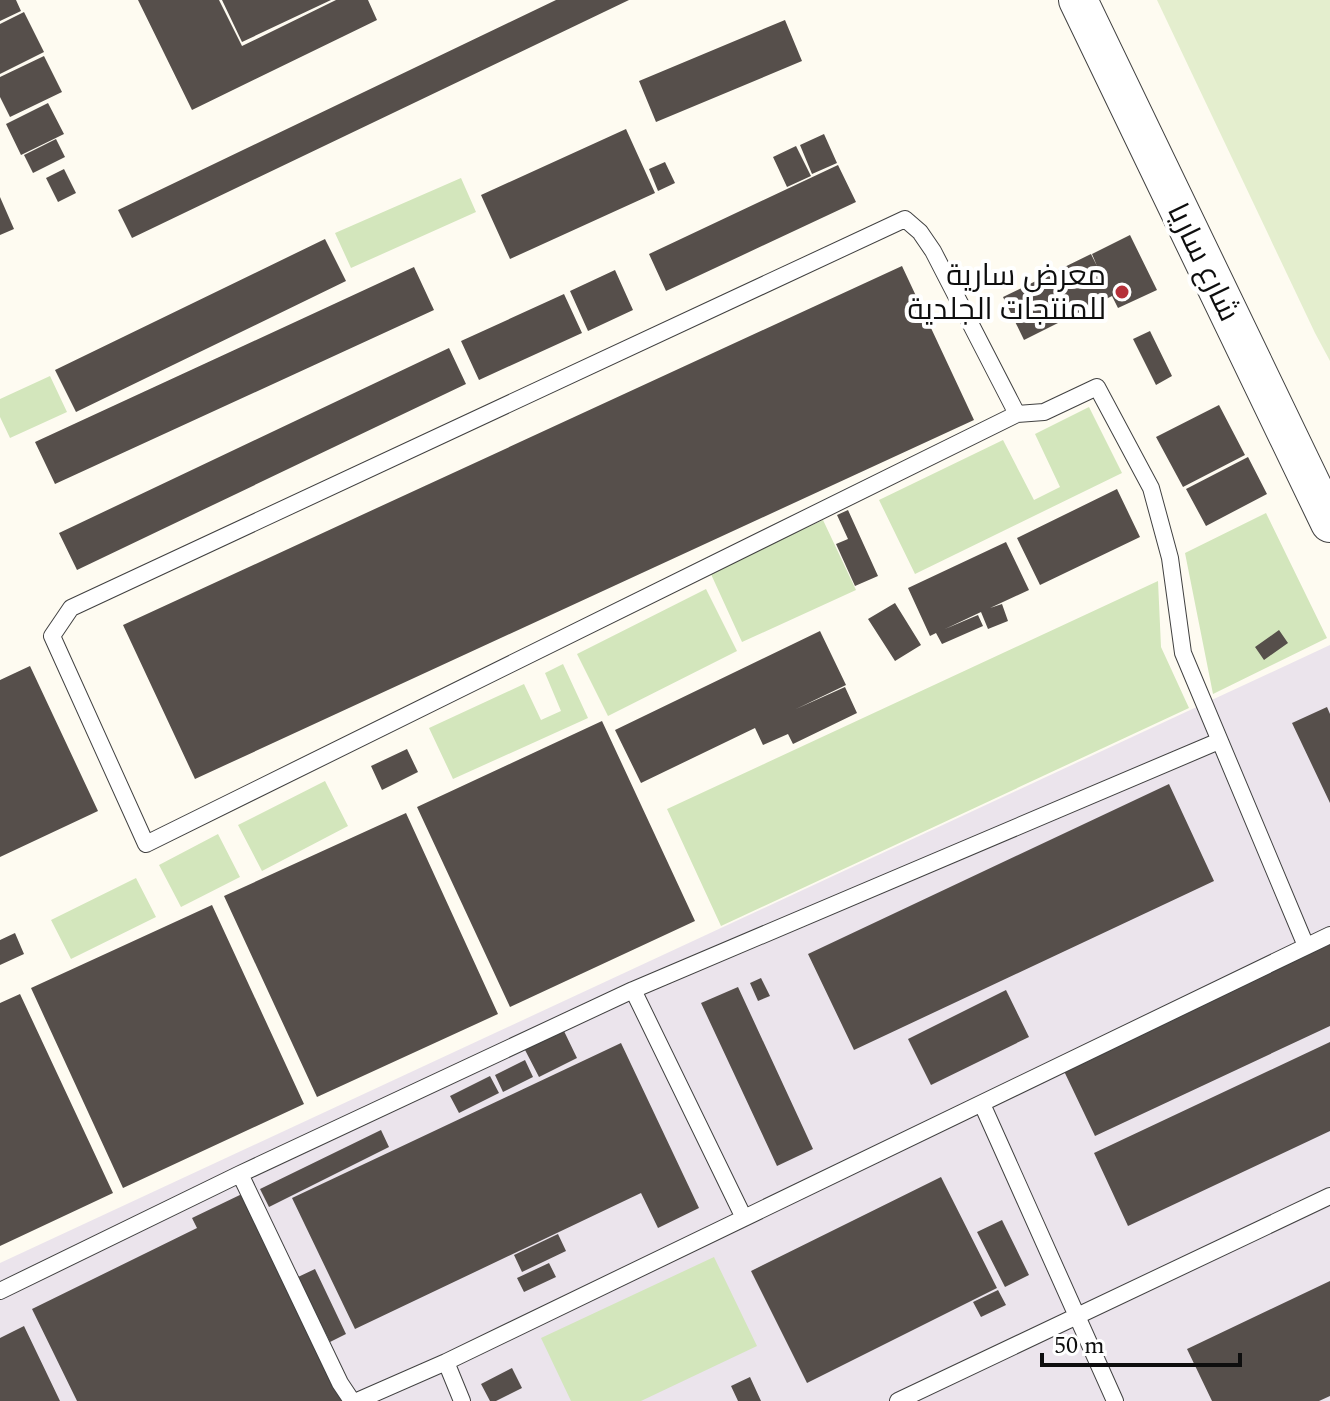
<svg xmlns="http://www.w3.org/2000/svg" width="1330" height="1401" viewBox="0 0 1330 1401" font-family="Spectral,Cairo,serif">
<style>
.industrial{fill:#ebe4ec}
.green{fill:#d3e6bc}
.pitch{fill:#e4eece}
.building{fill:#564f4b}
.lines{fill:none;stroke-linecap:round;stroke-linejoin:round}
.service-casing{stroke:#414141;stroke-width:18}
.tertiary-casing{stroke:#414141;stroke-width:40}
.service{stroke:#fff;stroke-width:16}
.tertiary{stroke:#fff;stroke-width:38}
.poi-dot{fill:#b53039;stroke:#fff;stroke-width:3}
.labels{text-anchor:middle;stroke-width:8;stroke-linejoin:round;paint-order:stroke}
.street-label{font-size:30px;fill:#0e0e0e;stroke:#fff}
.poi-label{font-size:30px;fill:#0e0e0e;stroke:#fff;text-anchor:end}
</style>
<rect width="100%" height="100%" fill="#fefbf1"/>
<path class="industrial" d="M 1330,645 L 1330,1401 L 0,1401 L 0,1263 Z"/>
<path class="green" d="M 461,178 L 476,212 L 351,268 L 335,233 Z
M 50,376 L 67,412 L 10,438 L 0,417 L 0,399 Z
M 1089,407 L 1122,473 L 915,574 L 879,500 L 1003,440 L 1034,500 L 1060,487 L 1035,434 Z
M 1266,513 L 1327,638 L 1213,694 L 1185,553 Z
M 823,520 L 856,590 L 742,642 L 710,572 Z
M 1158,581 L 1161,647 L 1189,708 L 721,926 L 667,809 Z
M 706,589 L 737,651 L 608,716 L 577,654 Z
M 563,664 L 588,718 L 453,779 L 429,728 L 524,684 L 541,720 L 561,711 L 545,673 Z
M 325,781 L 348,826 L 262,871 L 238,825 Z
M 218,834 L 240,877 L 181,907 L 159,865 Z
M 136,878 L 156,917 L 71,959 L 51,920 Z
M 714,1257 L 757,1346 L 641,1401 L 571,1401 L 541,1338 Z"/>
<path class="pitch" d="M 1157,0 L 1330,0 L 1330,361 L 1315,333 Z"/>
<path class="building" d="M 0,0 L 16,0 L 21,11 L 0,21 Z
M 138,0 L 219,0 L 242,46 L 336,0 L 368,0 L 377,20 L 192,110 Z
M 222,0 L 331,0 L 242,42 Z
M 556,0 L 629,0 L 132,238 L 118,210 Z
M 24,12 L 44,52 L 0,74 L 0,24 Z
M 785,20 L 802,61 L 656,122 L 639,81 Z
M 44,56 L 62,92 L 10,117 L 0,97 L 0,77 Z
M 48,103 L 64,134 L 21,155 L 6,124 Z
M 626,129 L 655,193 L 510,259 L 481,195 Z
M 824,134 L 837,163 L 812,174 L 800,145 Z
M 56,139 L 65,157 L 33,173 L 24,155 Z
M 796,146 L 811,176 L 787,187 L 773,157 Z
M 665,162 L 675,183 L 658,191 L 649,169 Z
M 838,165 L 856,202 L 666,291 L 649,254 Z
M 64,169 L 76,193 L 58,202 L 46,178 Z
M 0,197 L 14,229 L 0,235 Z
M 1130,235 L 1157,290 L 1118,308 L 1112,296 L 1024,340 L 1003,297 L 1091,254 L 1097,266 L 1092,254 Z
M 325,239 L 346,281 L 76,412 L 55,370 Z
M 902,266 L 974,420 L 195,779 L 123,625 Z
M 414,267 L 434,310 L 55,484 L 35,442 Z
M 615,270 L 633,310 L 588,331 L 570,291 Z
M 564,294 L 582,333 L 479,380 L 461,341 Z
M 1150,331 L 1172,376 L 1156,385 L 1133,339 Z
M 449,348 L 466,384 L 77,570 L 59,533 Z
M 1219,405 L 1245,455 L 1183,487 L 1156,437 Z
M 1248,457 L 1267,494 L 1206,526 L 1186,489 Z
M 1117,489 L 1140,537 L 1040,585 L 1017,538 Z
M 848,510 L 878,576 L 855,586 L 836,544 L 848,539 L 837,515 Z
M 1006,542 L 1029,590 L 990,608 L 1002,604 L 1008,621 L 988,629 L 981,612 L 945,629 L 978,615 L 983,626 L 942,644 L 936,633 L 930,636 L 908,588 Z
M 895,603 L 921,645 L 895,661 L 868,619 Z
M 1279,630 L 1288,643 L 1264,660 L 1255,647 Z
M 820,631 L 846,685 L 796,709 L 845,687 L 857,713 L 793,744 L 788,734 L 763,745 L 755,728 L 641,783 L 615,730 Z
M 30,666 L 98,811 L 0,857 L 0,680 Z
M 1327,707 L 1330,714 L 1330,803 L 1292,723 Z
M 602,721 L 695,921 L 510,1007 L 417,807 Z
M 407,749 L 418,772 L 382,790 L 371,766 Z
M 1169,784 L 1214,881 L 854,1050 L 808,954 Z
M 406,813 L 498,1014 L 317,1097 L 224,896 Z
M 212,905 L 304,1104 L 123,1188 L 31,988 Z
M 15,933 L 24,954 L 0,965 L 0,940 Z
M 1330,944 L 1330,1026 L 1095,1136 L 1063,1069 Z
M 761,978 L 770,996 L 758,1001 L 750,983 Z
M 738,987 L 813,1149 L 777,1166 L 701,1003 Z
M 1006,990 L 1029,1037 L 931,1085 L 908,1039 Z
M 20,994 L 113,1193 L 0,1246 L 0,1003 Z
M 563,1029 L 577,1058 L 539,1077 L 524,1048 Z
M 1330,1042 L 1330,1131 L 1128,1226 L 1094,1153 Z
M 621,1043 L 699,1208 L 658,1228 L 641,1193 L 355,1329 L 292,1198 Z
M 525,1060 L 533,1077 L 503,1092 L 495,1075 Z
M 490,1076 L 499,1093 L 459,1113 L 450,1096 Z
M 381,1130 L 389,1147 L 269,1207 L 260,1189 Z
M 941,1177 L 997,1288 L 807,1383 L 751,1271 Z
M 244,1193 L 346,1401 L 77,1401 L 32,1309 L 197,1228 L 192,1218 Z
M 1002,1220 L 1029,1275 L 1005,1287 L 977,1232 Z
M 558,1234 L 566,1251 L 522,1272 L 514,1255 Z
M 549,1263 L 556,1277 L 524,1292 L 517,1278 Z
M 315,1269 L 346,1334 L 330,1342 L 298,1277 Z
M 1330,1281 L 1330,1396 L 1319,1401 L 1212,1401 L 1187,1349 Z
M 998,1290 L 1006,1305 L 981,1317 L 973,1302 Z
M 24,1326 L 60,1401 L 0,1401 L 0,1338 Z
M 512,1368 L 522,1388 L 496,1401 L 490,1401 L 481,1384 Z
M 750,1377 L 761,1401 L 738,1401 L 731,1386 Z"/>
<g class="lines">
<defs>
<path id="service" d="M 1017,414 L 933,251 L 920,232 L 905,219 L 71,608 L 52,636 L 146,844 L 1017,414 L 1044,412 L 1097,387 L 1151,488 L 1170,558 L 1183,653 L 1306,946
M 633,990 L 744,1218
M 982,1104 L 1115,1401
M 240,1174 L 340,1383 L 352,1401
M 0,1291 L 240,1174 L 633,990 L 1219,741
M 446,1362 L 462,1401
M 357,1401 L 446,1362 L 1330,935
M 898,1401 L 1330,1196"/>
<path id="tertiary" d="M 1078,0 L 1330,523"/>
</defs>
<use href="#service" class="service-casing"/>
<use href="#tertiary" class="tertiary-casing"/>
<use href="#service" class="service"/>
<use href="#tertiary" class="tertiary"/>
</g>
<circle class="poi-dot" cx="1122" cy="292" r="8"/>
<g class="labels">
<g class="street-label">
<text transform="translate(1204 262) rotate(64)" y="10">شارع ساريا</text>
</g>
<g class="poi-label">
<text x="1106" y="285">معرض سارية<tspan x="1106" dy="34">للمنتجات الجلدية</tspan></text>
</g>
</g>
<path d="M1042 1353v12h198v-12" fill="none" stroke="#0e0e0e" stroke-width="4"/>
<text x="1054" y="1353" font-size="24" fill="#0e0e0e" stroke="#ffffff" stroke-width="6" paint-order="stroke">50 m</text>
</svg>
